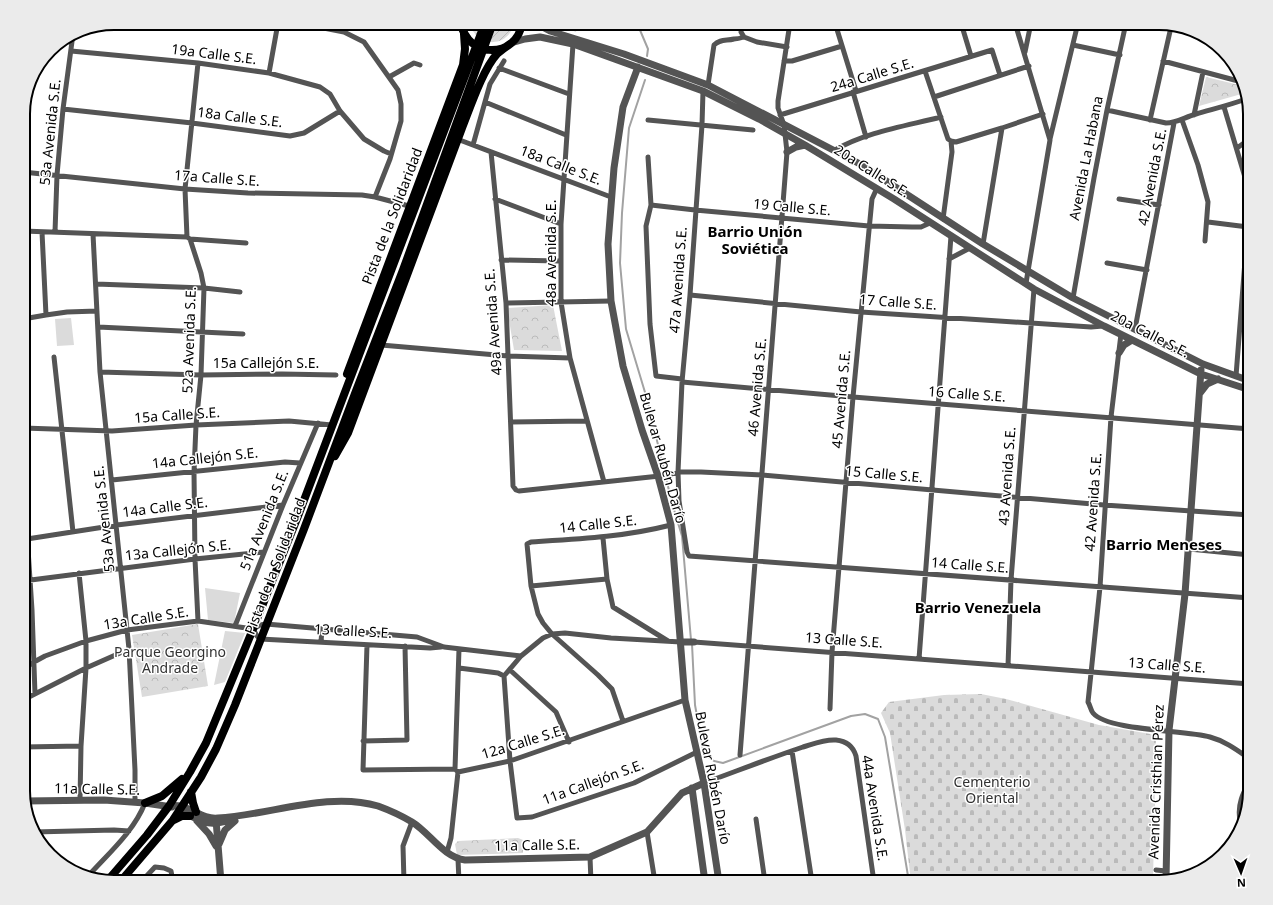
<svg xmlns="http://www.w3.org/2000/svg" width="1273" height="905" viewBox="0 0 1273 905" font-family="'Noto Sans',sans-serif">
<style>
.grass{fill:#dbdbdb}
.forest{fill:url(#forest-crowns)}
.cemetery{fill:url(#cemetery-stones)}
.garden{fill:url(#garden-furrows)}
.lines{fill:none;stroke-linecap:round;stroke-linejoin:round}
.stream{stroke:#a2a2a2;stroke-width:2}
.minor{stroke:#545454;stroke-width:5}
.tertiary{stroke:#545454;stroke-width:7}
.primary{stroke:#000;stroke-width:8}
.labels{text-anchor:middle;stroke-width:3;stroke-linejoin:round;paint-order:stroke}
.street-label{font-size:14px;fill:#000;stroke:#fff}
.park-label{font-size:14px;fill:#323232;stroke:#fff}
.neighbourhood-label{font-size:15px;font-weight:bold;fill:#000;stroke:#fff}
.rim{fill:none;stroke:#000;stroke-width:2}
</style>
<defs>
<pattern id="forest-crowns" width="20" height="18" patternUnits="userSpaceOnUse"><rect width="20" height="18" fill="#dbdbdb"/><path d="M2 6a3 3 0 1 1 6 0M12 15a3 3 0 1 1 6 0" fill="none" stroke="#bababa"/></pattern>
<pattern id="cemetery-stones" width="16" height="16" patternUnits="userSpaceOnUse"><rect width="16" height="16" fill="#dbdbdb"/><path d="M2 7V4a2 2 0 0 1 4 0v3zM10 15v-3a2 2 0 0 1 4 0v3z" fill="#bababa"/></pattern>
<pattern id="garden-furrows" width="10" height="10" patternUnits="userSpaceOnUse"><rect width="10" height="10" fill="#dbdbdb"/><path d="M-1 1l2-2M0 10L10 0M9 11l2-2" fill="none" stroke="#bababa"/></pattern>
</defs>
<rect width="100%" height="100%" fill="#fff"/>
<path class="grass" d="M 553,23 L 574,23 L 577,26 L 576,32 Z
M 71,318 L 74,345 L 57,346 L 55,319 Z
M 205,588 L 240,593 L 234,623 L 208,620 Z
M 225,631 L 245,633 L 225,682 L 214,685 Z"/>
<path class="forest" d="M 1206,77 L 1243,86 L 1245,93 L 1199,106 Z
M 553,305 L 562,351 L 514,350 L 507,308 Z
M 198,624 L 208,686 L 142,697 L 132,635 Z
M 518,838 L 523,840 L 523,853 L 457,855 L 455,844 L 458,841 Z"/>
<path class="cemetery" d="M 981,694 L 1006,699 L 1099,725 L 1156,735 L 1153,882 L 911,882 L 905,830 L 890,733 L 881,713 L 889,702 L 944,695 Z"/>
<path class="garden" d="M 470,23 L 514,23 C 509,49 475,48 470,23 Z"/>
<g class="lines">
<path class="stream" d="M 637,23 L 648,49 L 647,56
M 645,80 L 629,128 L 622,213 L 620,263 L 626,329 L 647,399 L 672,503 L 682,536 L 691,640
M 692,644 L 695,705 L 703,749 L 708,757 L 714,761 L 723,763 L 851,716 L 865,714 L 878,719 L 885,737 L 909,882"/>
<path class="minor" d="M 298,23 L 344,32 L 364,42 L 398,90 L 401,104 L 401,121 L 390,159 L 375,197
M 742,23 L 741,32 L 744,37
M 835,23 L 856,91
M 961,23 L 971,56
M 1015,23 L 1050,140 L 1026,283
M 744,37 L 757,42 L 787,47
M 573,44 L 561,224 L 561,302 L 570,358 L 604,482
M 1073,45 L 1120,55
M 71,51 L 198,63 L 269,73 L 320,87 L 330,94 L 340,111 L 364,139 L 384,151 L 391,154
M 1025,52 L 1031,23
M 784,61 L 792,61 L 842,46
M 1163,61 L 1242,82
M 499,68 L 569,94
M 925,71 L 948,139 L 951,141 L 952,152 L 943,219
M 269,73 L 278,23
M 389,77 L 414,63 L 420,65
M 708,85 L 714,45 C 720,39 726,41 734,39 C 737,39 741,38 744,37
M 703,91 L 702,125 L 690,295 L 682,382 L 678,472 L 679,501 L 687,552 L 689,556 L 1250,598
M 853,92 L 866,137
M 934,97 L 1029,66
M 485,102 L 566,135
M 1224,107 L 1250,194
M 63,109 L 192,123 L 290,136 L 304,133 L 340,111
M 1107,110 L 1166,123 C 1177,123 1185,117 1196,114 C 1213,109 1230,105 1246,99
M 780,115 L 992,50 L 1000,75
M 1194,115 L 1203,72
M 648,120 L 753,130
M 1150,120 L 1171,27
M 1182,120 L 1198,165 L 1208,202 L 1205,241
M 457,139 L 611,197
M 1050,139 L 1078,23
M 951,141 L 956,142 L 1002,128 L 1043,114
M 473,145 L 490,84 L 504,61
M 1237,148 L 1244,143 L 1250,141
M 835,150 C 866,132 906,126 941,117
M 491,152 L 506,303 L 513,486 L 516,490 L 519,491 L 669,475 L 678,472 L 701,472 L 762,475 L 1104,505 L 1250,515
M 648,157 L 651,205 L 646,226 L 650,324 L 656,376 L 682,379
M 23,172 L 185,189 L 248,193 L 362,195 L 375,197 L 409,206
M 495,199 L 561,224
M 1119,199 L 1159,205
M 651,205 L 695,210 L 869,226 L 912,227 L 921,227 L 930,223
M 1208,222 L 1248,227
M 23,231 L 187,237
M 55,232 L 57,175 L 63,109 L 73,34
M 93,234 L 100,372 L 129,649 L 135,770 L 135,802
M 190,239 L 246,243
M 983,244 L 1002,128
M 949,259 L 970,248
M 501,260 L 560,261
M 1107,263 L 1147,270
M 96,284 L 204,288 L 240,292
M 690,295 L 861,312 L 1091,327 L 1103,326
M 1073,298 L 1094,178 L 1107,110 L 1126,23
M 506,303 L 611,301
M 46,315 L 67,312 L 97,311
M 23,319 L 46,315 L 42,232
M 98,327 L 243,334
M 1135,329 L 1174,123
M 1121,334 L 1111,417 L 1100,587 L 1088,702 C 1090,705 1091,711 1093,713 C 1108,731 1185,730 1210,737 C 1225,741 1237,750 1250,759
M 381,345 L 508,356 L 570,358
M 54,357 L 73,532
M 100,372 L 201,375 L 282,374 L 336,375
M 1236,376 L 1250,197
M 682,382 L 853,397 L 1250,429
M 511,422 L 587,421
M 23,428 L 112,431 L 196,425 L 289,421 L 332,425
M 23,473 L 32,610 L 35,694
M 112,480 L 285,462 L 300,463
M 603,538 L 607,579 L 613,607 L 668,641
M 27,539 L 117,525 L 283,505
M 1189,549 L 1250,555
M 79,573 L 86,641 L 86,668 L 81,746 L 80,800
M 23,581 L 195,559 L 264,552
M 531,586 L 607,579
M 198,621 L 195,559 L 194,472 L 196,425 L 201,375 L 204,288 L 201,273 L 190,239 L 187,237 L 185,189 L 198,63
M 235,626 L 283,505 L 318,423
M 253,629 L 260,625 L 266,624 L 417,637 L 444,647 L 521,656 L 543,638 L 552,634 L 565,633 L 611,638 L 681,642
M 253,629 L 257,636 L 260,639 L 430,648 L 441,647
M 321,642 L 322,629
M 694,642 L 1250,684
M 367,645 L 363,770 L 455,769 L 458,772
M 521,656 L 504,676 L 510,761 L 517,818 L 532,817 L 634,783 L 697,752
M 919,659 L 951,236
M 1008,666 L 1011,580 L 1034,289
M 23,668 L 45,656 L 86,641 L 127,630 L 198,621 L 253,629
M 459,668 L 498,673 L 504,676
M 510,670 L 556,712 L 569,742
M 23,700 L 86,668 L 129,649
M 830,709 L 832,652 L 853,397 L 872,199 L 877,188
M 623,721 L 612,689 L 598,675 L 552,634 L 543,623 L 538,614 L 531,586 L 527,544 L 531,542 C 579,539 624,537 671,525
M 363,741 L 407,740 L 405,646
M 23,747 L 81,746
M 792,751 L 812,882
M 740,755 L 787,152 L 784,125 L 778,108 L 778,101 L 790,23
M 455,769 L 459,649
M 458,772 L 510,761 L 685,700
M 704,783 C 737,771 770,758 803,747 C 813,744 825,739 836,740 C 846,741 853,746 856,756 L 874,882
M 756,819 L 765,882
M 1240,820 C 1237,805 1243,793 1250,780
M 34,832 L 114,830 L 129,831
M 647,832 L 655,882
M 447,852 L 451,838 L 458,772
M 590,857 L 591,882
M 458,859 L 459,882
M 1156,870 L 1166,871
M 90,874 C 110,852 134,831 145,803
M 141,882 L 155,867 L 164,868 L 171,871 L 173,882
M 404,882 L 403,846 L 412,822"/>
<path class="tertiary" d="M 535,23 L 550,31 L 624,54 L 708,85 L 860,164 L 983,244 L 1073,298 L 1203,364 L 1250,381
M 511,43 L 525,39 L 540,37 L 573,44 L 703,91 L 759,119 L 805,145 L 894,199 L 1034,289 L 1104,326 L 1201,374 L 1250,390
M 638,67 L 623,107 L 614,168 L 608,244 L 611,301 L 623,366 L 642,430 L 658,476 L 671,525 L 685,700 L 704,783 L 719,882
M 787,152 L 796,147 L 805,145
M 1119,353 L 1124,345 L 1132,340
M 1200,393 L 1207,384 L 1218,379
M 681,642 L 694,642
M 692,788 L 705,882
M 25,801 L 104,800 L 145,803 L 172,807
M 169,806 C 187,802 200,820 218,818 C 270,815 328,791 378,806 C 389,810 402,816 412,822 C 430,833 443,857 465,860 L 590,857 L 647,832 L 682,793 L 704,783
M 185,813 C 203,822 209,827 230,820
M 216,820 L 221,882
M 197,821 L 209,834 L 216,846
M 219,844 L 225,830 L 235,821
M 1166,880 L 1169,730 L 1185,594 L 1201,370"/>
<path class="primary" d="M 461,23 C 467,59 517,59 522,23
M 347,374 L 463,65 L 465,49 L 464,34
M 335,456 L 348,433 L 462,128 C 470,108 483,69 497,54 C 501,50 506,47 510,44
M 191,792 L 193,803 L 196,812
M 145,803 L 162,796 L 182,779
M 174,820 L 182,816 L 190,816
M 108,880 L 147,835 L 169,806 L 190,772 L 206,743 L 253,629 L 298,516 L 485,23
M 120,882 L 173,820 L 201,777 L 216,749 L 235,705 L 304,529 L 356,391 L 403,270 L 493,23"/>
</g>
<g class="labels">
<g class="street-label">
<text transform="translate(214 54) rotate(7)" y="5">19a Calle S.E.</text>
<text transform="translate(872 75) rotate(-17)" y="5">24a Calle S.E.</text>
<text transform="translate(240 117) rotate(7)" y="5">18a Calle S.E.</text>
<text transform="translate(50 132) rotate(-84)" y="5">53a Avenida S.E.</text>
<text transform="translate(1086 158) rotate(-79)" y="5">Avenida La Habana</text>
<text transform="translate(561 165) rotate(21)" y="5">18a Calle S.E.</text>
<text transform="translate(872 171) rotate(32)" y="5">20a Calle S.E.</text>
<text transform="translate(1152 177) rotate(-79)" y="5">42 Avenida S.E.</text>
<text transform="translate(217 178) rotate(4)" y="5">17a Calle S.E.</text>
<text transform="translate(792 207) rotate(5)" y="5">19 Calle S.E.</text>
<text transform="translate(392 216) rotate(-69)" y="5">Pista de la Solidaridad</text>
<text transform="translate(551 253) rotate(-90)" y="5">48a Avenida S.E.</text>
<text transform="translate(678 280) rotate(-86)" y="5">47a Avenida S.E.</text>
<text transform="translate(898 302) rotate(4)" y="5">17 Calle S.E.</text>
<text transform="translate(493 322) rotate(-94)" y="5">49a Avenida S.E.</text>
<text transform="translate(1150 334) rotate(27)" y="5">20a Calle S.E.</text>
<text transform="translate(189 340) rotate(-88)" y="5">52a Avenida S.E.</text>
<text x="266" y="368">15a Callejón S.E.</text>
<text transform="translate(757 387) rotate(-85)" y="5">46 Avenida S.E.</text>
<text transform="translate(967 394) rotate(4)" y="5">16 Calle S.E.</text>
<text transform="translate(841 399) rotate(-85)" y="5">45 Avenida S.E.</text>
<text transform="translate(177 415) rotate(-4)" y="5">15a Calle S.E.</text>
<text transform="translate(205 458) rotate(-6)" y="5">14a Callejón S.E.</text>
<text transform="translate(663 458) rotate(74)" y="5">Bulevar Rubén Darío</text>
<text transform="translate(884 474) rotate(5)" y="5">15 Calle S.E.</text>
<text transform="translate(1007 476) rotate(-86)" y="5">43 Avenida S.E.</text>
<text transform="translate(1093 502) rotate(-86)" y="5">42 Avenida S.E.</text>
<text transform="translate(165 507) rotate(-7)" y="5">14a Calle S.E.</text>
<text transform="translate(104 519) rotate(-96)" y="5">53a Avenida S.E.</text>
<text transform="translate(264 520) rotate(-68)" y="5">51a Avenida S.E.</text>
<text transform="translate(598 524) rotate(-6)" y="5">14 Calle S.E.</text>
<text transform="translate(178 550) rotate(-6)" y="5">13a Callejón S.E.</text>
<text transform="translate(970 565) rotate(4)" y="5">14 Calle S.E.</text>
<text transform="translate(275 566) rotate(-69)" y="5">Pista de la Solidaridad</text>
<text transform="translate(146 618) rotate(-9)" y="5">13a Calle S.E.</text>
<text transform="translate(353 631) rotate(3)" y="5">13 Calle S.E.</text>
<text transform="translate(844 640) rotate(4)" y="5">13 Calle S.E.</text>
<text transform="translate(1167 665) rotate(4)" y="5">13 Calle S.E.</text>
<text transform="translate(523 742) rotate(-17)" y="5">12a Calle S.E.</text>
<text transform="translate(713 778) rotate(79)" y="5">Bulevar Rubén Darío</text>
<text transform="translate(593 782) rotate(-20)" y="5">11a Callejón S.E.</text>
<text transform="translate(1156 782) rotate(-88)" y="5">Avenida Cristhian Pérez</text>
<text transform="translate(97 789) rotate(1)" y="5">11a Calle S.E.</text>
<text transform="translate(875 808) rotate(81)" y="5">44a Avenida S.E.</text>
<text transform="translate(537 845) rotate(-1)" y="5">11a Calle S.E.</text>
</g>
<g class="park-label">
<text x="170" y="657">Parque Georgino<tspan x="170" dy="16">Andrade</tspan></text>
<text x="992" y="787">Cementerio<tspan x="992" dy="16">Oriental</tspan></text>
</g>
<g class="neighbourhood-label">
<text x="755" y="237">Barrio Unión<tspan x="755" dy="17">Soviética</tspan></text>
<text x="1164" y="550">Barrio Meneses</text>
<text x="978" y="613">Barrio Venezuela</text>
</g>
</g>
<path d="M0 0H1273V905H0ZM114 30H1159A84 84 0 0 1 1243 114V791A84 84 0 0 1 1159 875H114A84 84 0 0 1 30 791V114A84 84 0 0 1 114 30Z" fill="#ebebeb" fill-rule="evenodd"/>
<path class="rim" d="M114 30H1159A84 84 0 0 1 1243 114V791A84 84 0 0 1 1159 875H114A84 84 0 0 1 30 791V114A84 84 0 0 1 114 30Z"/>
<g transform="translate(1241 873) rotate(178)" stroke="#ffffff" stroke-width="3" paint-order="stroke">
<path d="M0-3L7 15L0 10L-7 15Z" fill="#000000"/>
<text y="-6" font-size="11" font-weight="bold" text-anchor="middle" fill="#000000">N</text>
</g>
</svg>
